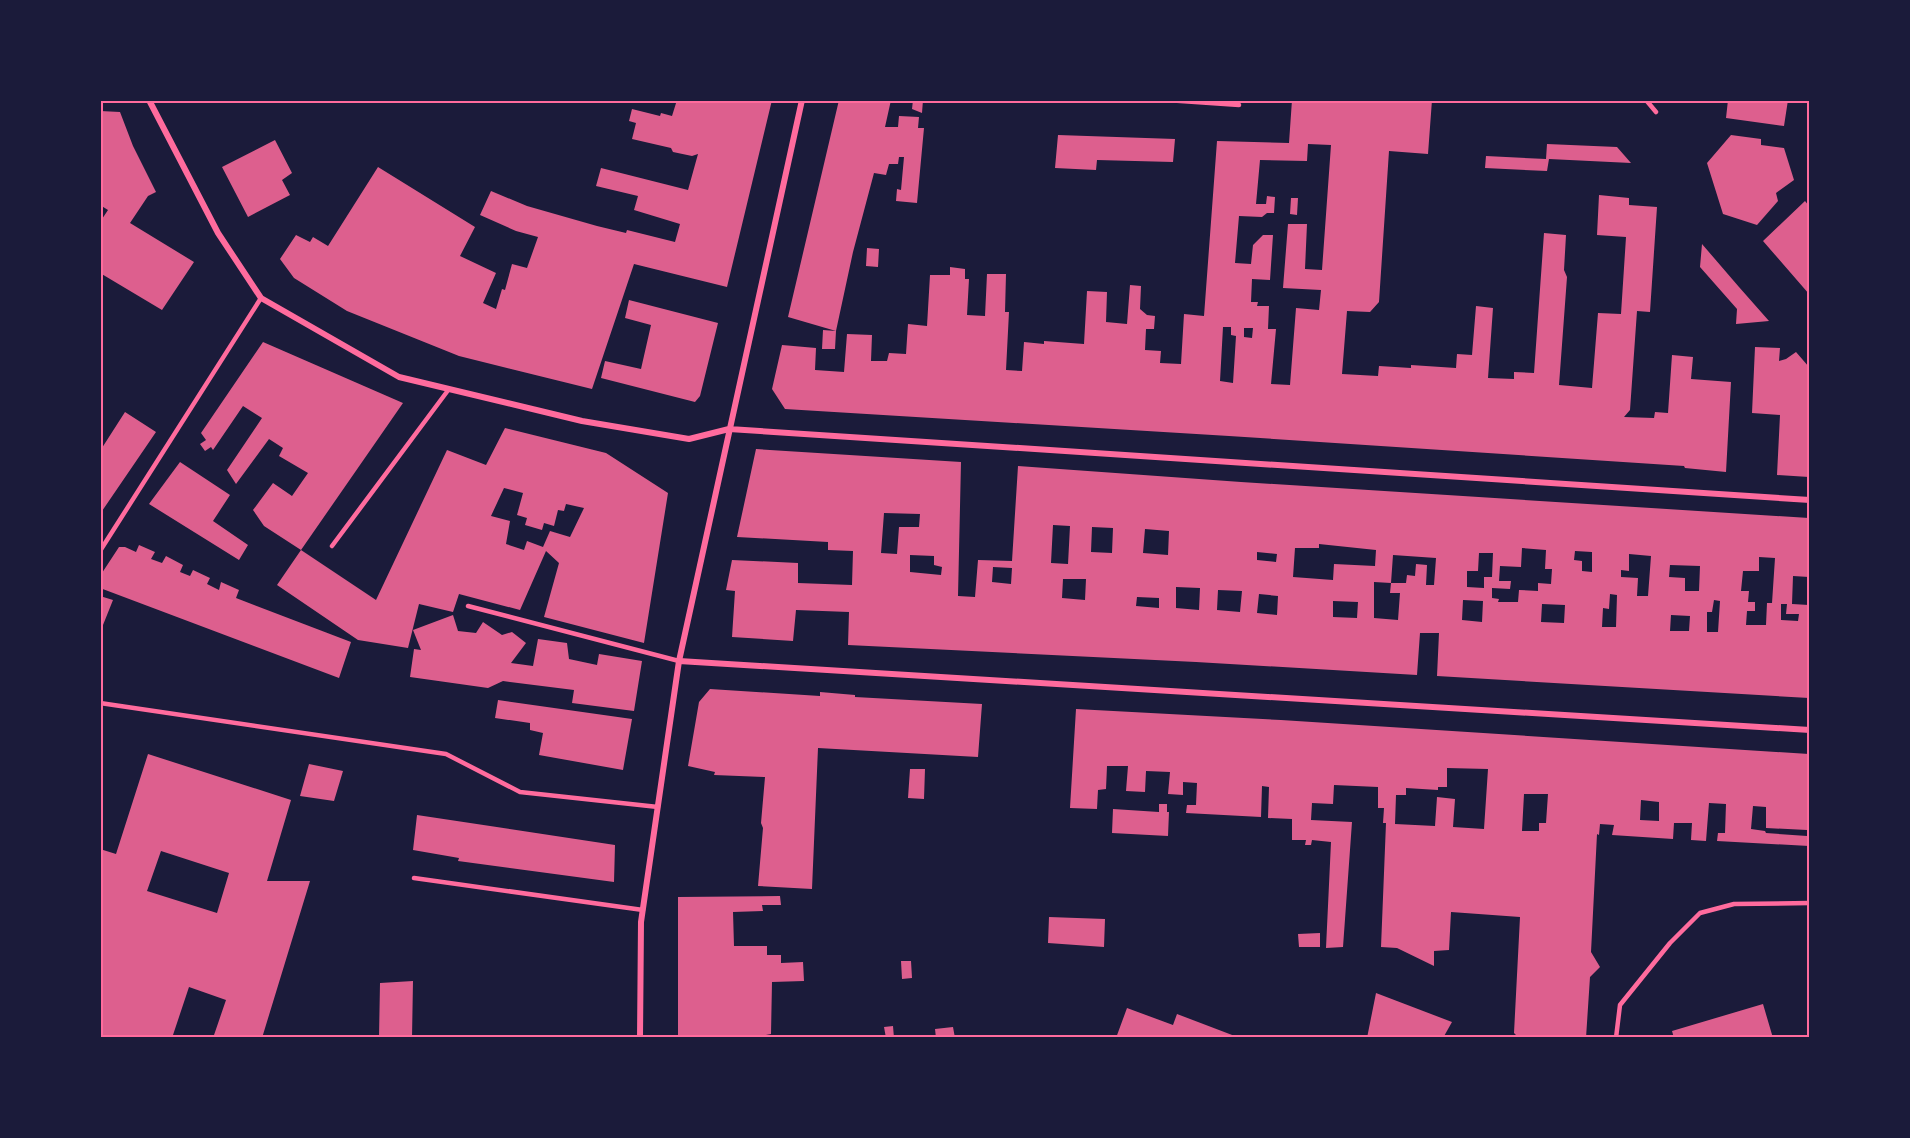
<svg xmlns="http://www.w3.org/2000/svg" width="1910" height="1138" viewBox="0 0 1910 1138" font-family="'Fira Sans Condensed',sans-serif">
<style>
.building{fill:#dd5f8e;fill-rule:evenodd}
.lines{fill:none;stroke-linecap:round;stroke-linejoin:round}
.service{stroke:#ff6b9d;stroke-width:4.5}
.minor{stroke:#ff6b9d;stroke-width:6}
.neatline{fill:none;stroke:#ff6b9d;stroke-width:2}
</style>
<rect width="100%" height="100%" fill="#1b1b3a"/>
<path class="building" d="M 677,100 L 772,100 L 727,287 L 634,264 L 592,389 L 459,356 L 347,311 L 294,278 L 280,259 L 296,235 L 310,242 L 313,237 L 328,246 L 378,167 L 475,227 L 460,256 L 496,273 L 483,303 L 496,309 L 502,289 L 505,290 L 512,264 L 527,268 L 538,237 L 516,231 L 480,215 L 491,191 L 527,206 L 597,226 L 626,233 L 627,230 L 675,242 L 680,224 L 634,210 L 638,196 L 596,186 L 601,168 L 688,190 L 698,154 L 692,156 L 673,152 L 671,148 L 632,139 L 636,123 L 629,121 L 632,109 L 660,116 L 661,113 L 672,116 Z
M 839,100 L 891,100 L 885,127 L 898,127 L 899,116 L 919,117 L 918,128 L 924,128 L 917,203 L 896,201 L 897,189 L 901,190 L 904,157 L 899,157 L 898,164 L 889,164 L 886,175 L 874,173 L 853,252 L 836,331 L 835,349 L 822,349 L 823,330 L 836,331 L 788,317 Z
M 913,100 L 923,100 L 922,113 L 912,109 Z
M 1292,100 L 1432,100 L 1428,154 L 1389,151 L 1379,302 L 1370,312 L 1347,311 L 1342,374 L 1378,376 L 1379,366 L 1411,368 L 1411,365 L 1456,368 L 1457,354 L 1472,355 L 1476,306 L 1493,308 L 1488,378 L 1514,379 L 1514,372 L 1534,373 L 1544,233 L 1566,235 L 1564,270 L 1567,277 L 1559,385 L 1592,388 L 1598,313 L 1621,314 L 1626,237 L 1597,235 L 1599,195 L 1629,198 L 1629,205 L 1657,207 L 1650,312 L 1637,311 L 1630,410 L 1624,417 L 1654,418 L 1655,412 L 1668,413 L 1672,355 L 1693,357 L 1691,379 L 1731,382 L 1726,472 L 1685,468 L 1684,466 L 1229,436 L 785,409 L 772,389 L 782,345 L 816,348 L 815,370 L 844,372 L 847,334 L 872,335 L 871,361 L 887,361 L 889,353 L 906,354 L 908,324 L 927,326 L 930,275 L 950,275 L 950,267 L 965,269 L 965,279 L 969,279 L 967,315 L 985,316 L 987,274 L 1006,274 L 1005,312 L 1009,312 L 1006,370 L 1022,371 L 1024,342 L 1044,344 L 1044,341 L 1084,344 L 1087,291 L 1107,292 L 1106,322 L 1127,324 L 1130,285 L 1141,286 L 1140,309 L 1147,315 L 1155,316 L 1154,329 L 1146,329 L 1145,350 L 1161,351 L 1160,363 L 1181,364 L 1184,314 L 1204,316 L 1217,141 L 1289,143 ZM 1308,144 L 1331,145 L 1322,270 L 1305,269 L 1307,224 L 1288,224 L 1283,288 L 1321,290 L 1319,310 L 1296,308 L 1290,385 L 1271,384 L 1276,329 L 1268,329 L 1269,306 L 1257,306 L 1258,302 L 1251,302 L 1252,279 L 1270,280 L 1273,235 L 1263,235 L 1253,245 L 1251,264 L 1235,263 L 1239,216 L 1262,217 L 1267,213 L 1274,213 L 1275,197 L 1267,196 L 1266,204 L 1256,204 L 1260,160 L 1307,161 ZM 1223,327 L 1231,327 L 1231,335 L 1236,336 L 1233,383 L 1220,381 ZM 1244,328 L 1253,328 L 1252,338 L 1244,337 Z
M 1728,100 L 1788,100 L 1784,126 L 1726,118 Z
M 100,111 L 120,112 L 133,146 L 156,192 L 148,196 L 130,223 L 194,262 L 162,310 L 100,273 L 100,222 L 108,210 L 100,205 Z
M 1058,135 L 1175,139 L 1173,162 L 1097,160 L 1096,170 L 1055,168 Z
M 1731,135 L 1761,139 L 1761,145 L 1784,148 L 1794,180 L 1776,193 L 1778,201 L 1757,225 L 1723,214 L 1707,163 Z
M 275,140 L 292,173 L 282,180 L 290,195 L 248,217 L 222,167 Z
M 1547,144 L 1617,147 L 1631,163 L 1549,159 L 1547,171 L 1485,168 L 1486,156 L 1546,159 Z
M 1291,198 L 1298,198 L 1297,215 L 1290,214 Z
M 1805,201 L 1809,206 L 1809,294 L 1763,241 Z
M 1702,244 L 1739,287 L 1769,321 L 1736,324 L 1737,309 L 1700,267 Z
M 867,248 L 879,249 L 878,267 L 866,266 Z
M 629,300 L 718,323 L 700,396 L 695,402 L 601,378 L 605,361 L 641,369 L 651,325 L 625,318 Z
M 263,342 L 403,403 L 301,550 L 264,526 L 253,510 L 273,483 L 292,496 L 308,473 L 279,456 L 283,448 L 269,439 L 236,484 L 227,470 L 262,418 L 243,406 L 213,450 L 211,447 L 205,451 L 200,444 L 206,440 L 201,433 Z
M 1755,347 L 1780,348 L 1779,361 L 1786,359 L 1796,352 L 1809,367 L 1809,477 L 1777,475 L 1780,415 L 1752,413 Z
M 125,412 L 156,432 L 100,514 L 100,451 Z
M 505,428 L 606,453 L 668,493 L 644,643 L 544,617 L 559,563 L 546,551 L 520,610 L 459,594 L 453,612 L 419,604 L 408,648 L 358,640 L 277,585 L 301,550 L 376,600 L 447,450 L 486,465 ZM 504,488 L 523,493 L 517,515 L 527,518 L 525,525 L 542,530 L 544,523 L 554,526 L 558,510 L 564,511 L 566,504 L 584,508 L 570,537 L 550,531 L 543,547 L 527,541 L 524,550 L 506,544 L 510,521 L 491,516 Z
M 756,449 L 961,462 L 958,596 L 975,597 L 978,560 L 1012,561 L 1018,466 L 1241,482 L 1809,518 L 1809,577 L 1793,576 L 1792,604 L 1809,605 L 1809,698 L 1437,676 L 1439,633 L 1420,633 L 1417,675 L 1196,662 L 848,645 L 849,612 L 796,610 L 793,641 L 732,637 L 735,591 L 726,590 L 732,560 L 798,563 L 798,583 L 852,585 L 853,551 L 828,550 L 828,542 L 737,537 ZM 884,513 L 920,514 L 919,527 L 899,527 L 897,554 L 881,553 ZM 1053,525 L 1070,526 L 1068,564 L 1051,563 ZM 1092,527 L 1113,528 L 1112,553 L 1091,552 ZM 1145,529 L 1169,531 L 1168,555 L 1143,553 ZM 1319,544 L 1376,550 L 1375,566 L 1334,564 L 1333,580 L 1293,577 L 1295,548 L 1319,548 ZM 1522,548 L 1546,550 L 1545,569 L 1552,569 L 1551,584 L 1538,583 L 1538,591 L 1519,590 L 1518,602 L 1498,602 L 1499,599 L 1492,598 L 1492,588 L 1510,589 L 1511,581 L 1499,581 L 1500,566 L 1521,567 ZM 1575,551 L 1592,552 L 1592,572 L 1582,571 L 1582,561 L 1574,560 ZM 1257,552 L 1277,554 L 1276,562 L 1257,560 ZM 1479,553 L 1493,553 L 1492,577 L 1484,577 L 1484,588 L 1467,587 L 1467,571 L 1478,571 ZM 1629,554 L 1651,556 L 1648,596 L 1637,596 L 1638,578 L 1621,577 L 1621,570 L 1629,571 ZM 910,555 L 934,556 L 934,565 L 942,567 L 941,575 L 910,572 ZM 1393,555 L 1436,558 L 1434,585 L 1426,585 L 1427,565 L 1416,564 L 1415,576 L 1407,575 L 1406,583 L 1391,583 L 1390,593 L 1400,593 L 1398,620 L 1374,618 L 1374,582 L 1391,583 ZM 1759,557 L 1775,558 L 1772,603 L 1767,603 L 1766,625 L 1746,625 L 1747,611 L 1755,611 L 1755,602 L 1748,602 L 1749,591 L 1741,591 L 1743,571 L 1759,571 ZM 1670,565 L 1700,566 L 1699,591 L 1685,591 L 1685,578 L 1669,577 ZM 993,567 L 1012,568 L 1011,584 L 992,582 ZM 1063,579 L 1086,579 L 1085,600 L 1062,598 ZM 1176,587 L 1200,588 L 1199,610 L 1176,608 ZM 1218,590 L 1242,591 L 1240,612 L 1217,610 ZM 1259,594 L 1278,596 L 1277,615 L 1257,613 ZM 1610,594 L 1617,595 L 1616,627 L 1602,627 L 1603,608 L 1609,609 ZM 1137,597 L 1159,598 L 1159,608 L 1136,606 ZM 1463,600 L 1483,601 L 1482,622 L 1462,620 ZM 1714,600 L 1720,601 L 1718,632 L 1707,632 L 1707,612 L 1712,612 ZM 1333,601 L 1358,602 L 1357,618 L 1333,617 ZM 1542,604 L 1565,605 L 1564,623 L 1541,622 ZM 1781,604 L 1787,604 L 1786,614 L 1799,614 L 1798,621 L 1781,620 ZM 1671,615 L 1690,616 L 1689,631 L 1670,631 Z
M 180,462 L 230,495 L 213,521 L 248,545 L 239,560 L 149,504 Z
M 139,545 L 155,552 L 151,559 L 162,563 L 166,556 L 183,565 L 180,572 L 190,576 L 193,570 L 210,578 L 207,584 L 219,590 L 221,582 L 239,590 L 236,598 L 351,642 L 339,678 L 100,588 L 100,576 L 119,547 L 125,547 L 136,552 Z
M 100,596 L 113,600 L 103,625 L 100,624 Z
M 453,615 L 458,631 L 476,633 L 483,622 L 502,635 L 512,632 L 526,643 L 511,663 L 533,666 L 538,639 L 567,643 L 569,659 L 597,665 L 599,654 L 642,661 L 634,711 L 572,703 L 574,690 L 503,681 L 488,688 L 410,677 L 414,649 L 421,650 L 413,630 Z
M 710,689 L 820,696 L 820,692 L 855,695 L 855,697 L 982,704 L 978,757 L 818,748 L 812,889 L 758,886 L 763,828 L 761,823 L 765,777 L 714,775 L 715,772 L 688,766 L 699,702 Z
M 498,700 L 632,719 L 623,770 L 539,755 L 543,733 L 530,730 L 530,723 L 495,718 Z
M 1076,709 L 1281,720 L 1809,754 L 1809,846 L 1717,841 L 1718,833 L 1725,833 L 1726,804 L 1709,803 L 1706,841 L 1691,840 L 1692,823 L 1674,823 L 1673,839 L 1612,835 L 1614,825 L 1600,824 L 1599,835 L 1597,834 L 1591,952 L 1600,967 L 1590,977 L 1586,1038 L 1519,1038 L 1514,1033 L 1520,917 L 1451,912 L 1449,950 L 1434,951 L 1434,966 L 1397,948 L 1381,947 L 1386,823 L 1383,823 L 1384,808 L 1378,808 L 1378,787 L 1334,785 L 1333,804 L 1312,803 L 1311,820 L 1352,822 L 1343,947 L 1326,948 L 1331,842 L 1312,840 L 1311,845 L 1305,845 L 1306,840 L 1292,840 L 1292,819 L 1268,818 L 1269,787 L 1262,786 L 1261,817 L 1186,813 L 1187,805 L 1196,805 L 1197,783 L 1183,782 L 1183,795 L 1168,794 L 1170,772 L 1146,771 L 1145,792 L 1126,791 L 1128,766 L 1107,766 L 1106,789 L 1098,790 L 1097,809 L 1070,808 ZM 1447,768 L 1488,769 L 1484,829 L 1453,827 L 1455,799 L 1437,797 L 1435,826 L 1395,824 L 1396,795 L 1406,795 L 1406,788 L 1438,790 L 1438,787 L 1447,787 ZM 1524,794 L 1548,794 L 1546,823 L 1539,823 L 1539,831 L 1522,831 ZM 1641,800 L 1659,802 L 1659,821 L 1640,820 ZM 1753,806 L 1766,807 L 1766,828 L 1807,830 L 1807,836 L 1766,833 L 1765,831 L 1751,829 Z
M 148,754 L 291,800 L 267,881 L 310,881 L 262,1038 L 213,1038 L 226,1000 L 189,987 L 172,1038 L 100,1038 L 100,849 L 116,854 ZM 161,851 L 229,873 L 217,913 L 147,891 Z
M 309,764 L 343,771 L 334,801 L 300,796 Z
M 910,769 L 925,769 L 924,799 L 908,798 Z
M 1159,804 L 1167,804 L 1167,812 L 1169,812 L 1168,836 L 1112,833 L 1113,809 L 1159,812 Z
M 417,815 L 615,845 L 614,882 L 458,861 L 459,858 L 413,850 Z
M 780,896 L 781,905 L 762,905 L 763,911 L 733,912 L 734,946 L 767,946 L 767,955 L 781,955 L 781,963 L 803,962 L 804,981 L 772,982 L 771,1034 L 750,1038 L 680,1038 L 678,1035 L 678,897 Z
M 1049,917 L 1105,919 L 1104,947 L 1048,943 Z
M 1320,933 L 1320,947 L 1299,947 L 1298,934 Z
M 901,961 L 911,961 L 912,978 L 902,979 Z
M 413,981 L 412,1038 L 379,1038 L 380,983 Z
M 1376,993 L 1452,1022 L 1443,1038 L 1367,1038 Z
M 1763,1004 L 1773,1038 L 1674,1038 L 1672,1031 Z
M 1127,1008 L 1173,1025 L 1177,1014 L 1240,1038 L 1116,1038 Z
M 893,1026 L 894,1038 L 886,1038 L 884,1027 Z
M 953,1027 L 955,1038 L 936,1038 L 935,1029 Z"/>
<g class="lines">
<path class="service" d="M 1166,100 L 1239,105
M 1646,100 L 1656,112
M 332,546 L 449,389
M 100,551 L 261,298
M 468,606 L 679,661
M 100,703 L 446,754 L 520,792 L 658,807
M 414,878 L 643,910
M 1616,1038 L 1620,1005 L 1670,943 L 1700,913 L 1734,904 L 1810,903"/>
<path class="minor" d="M 149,100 L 218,233 L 261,298 L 399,377 L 582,421 L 689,439 L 729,429 L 1810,500
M 679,661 L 1810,730
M 640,1038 L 641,922 L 679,661 L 802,100"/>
</g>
<rect width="1910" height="1138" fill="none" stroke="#1b1b3a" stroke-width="204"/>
<rect x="102" y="102" width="1706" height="934" class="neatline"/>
</svg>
